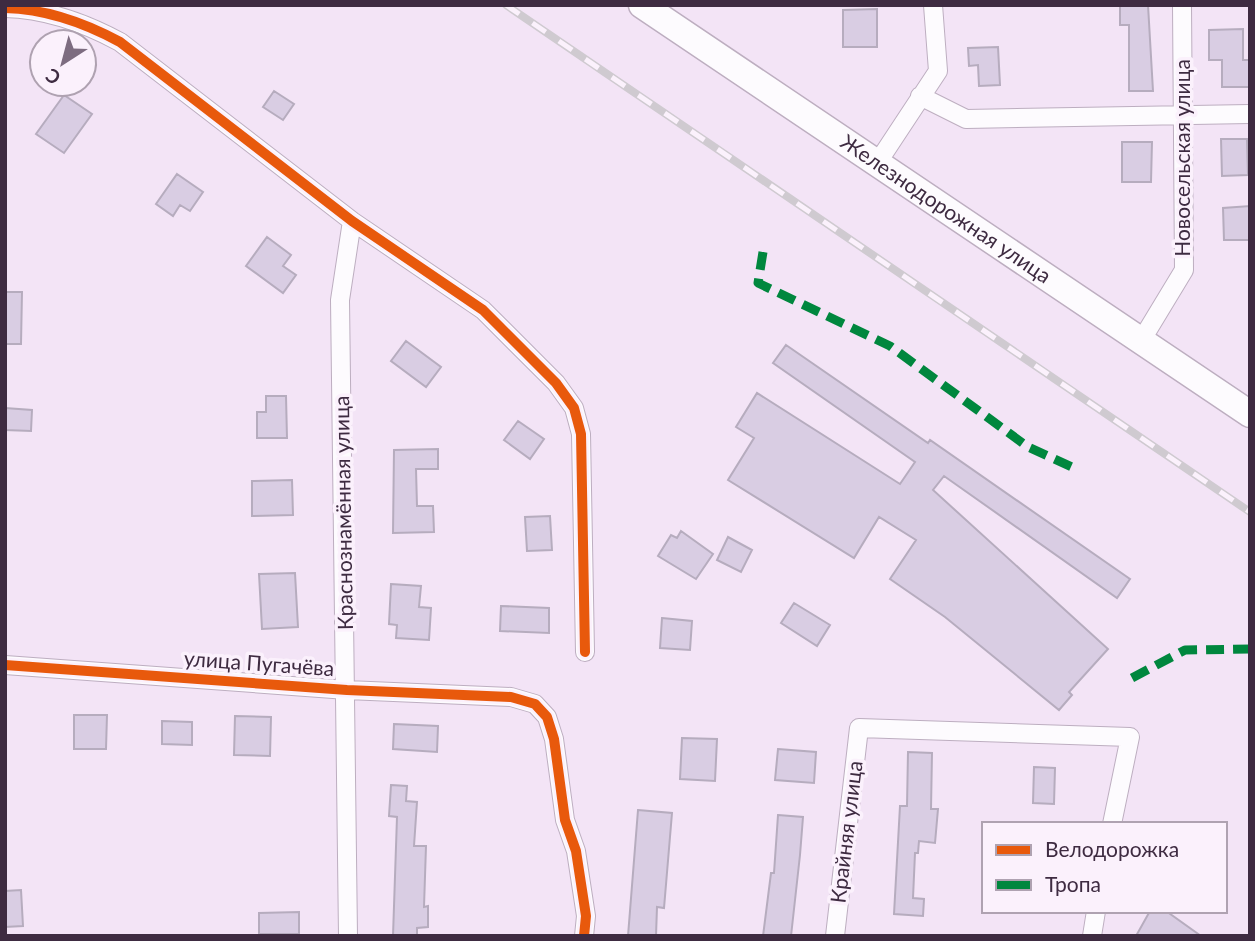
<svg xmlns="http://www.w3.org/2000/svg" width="1255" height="941" viewBox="0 0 1255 941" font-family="Lato,sans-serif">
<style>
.building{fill:#d9cde3;stroke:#b6acbe;stroke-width:2}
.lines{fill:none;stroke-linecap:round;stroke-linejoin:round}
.street-casing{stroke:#bdaec0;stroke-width:20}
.secondary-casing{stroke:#bdaec0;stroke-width:29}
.street{stroke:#fdfbfe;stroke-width:18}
.secondary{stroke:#fdfbfe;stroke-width:26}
.rail-casing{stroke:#cfcad0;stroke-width:8}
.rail{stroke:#fbf1fc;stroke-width:5;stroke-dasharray:16;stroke-linecap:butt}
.quiet{stroke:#00873e;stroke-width:9;stroke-dasharray:18 9;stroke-linecap:butt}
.cycleway-casing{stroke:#fbf1fc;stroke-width:15}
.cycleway{stroke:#e8590c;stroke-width:10}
.labels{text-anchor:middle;stroke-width:7;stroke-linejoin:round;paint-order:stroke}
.street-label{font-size:21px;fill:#3e2b41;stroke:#fbf1fc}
</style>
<rect width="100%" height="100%" fill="#f3e4f6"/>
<path class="building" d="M 1120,5 L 1148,5 L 1153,91 L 1129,91 L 1129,25 L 1120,25 Z
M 877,9 L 877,47 L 843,47 L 843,10 Z
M 1243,29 L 1243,60 L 1250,60 L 1250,87 L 1222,87 L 1222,60 L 1209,60 L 1209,30 Z
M 998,47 L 1000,85 L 979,86 L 978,65 L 969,66 L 968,48 Z
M 274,91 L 294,104 L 283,120 L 263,107 Z
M 64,95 L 92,114 L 64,153 L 36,134 Z
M 1221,139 L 1247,139 L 1248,175 L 1222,176 Z
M 1122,142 L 1152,142 L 1151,182 L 1122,182 Z
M 177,174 L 203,192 L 190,211 L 180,205 L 173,216 L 156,204 Z
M 1250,206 L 1250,240 L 1224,240 L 1223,208 Z
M 267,237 L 291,255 L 283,266 L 296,275 L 283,293 L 246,266 Z
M 5,292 L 22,292 L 21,344 L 5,344 Z
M 406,341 L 441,367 L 426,387 L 391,361 Z
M 786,345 L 928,443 L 930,440 L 1130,579 L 1117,598 L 944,476 L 933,490 L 1108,649 L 1069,692 L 1072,695 L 1059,710 L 945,617 L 890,579 L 916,540 L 879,517 L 854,558 L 728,480 L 754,438 L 736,427 L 757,393 L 900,484 L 915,462 L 773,363 Z
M 266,396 L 286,396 L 287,438 L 257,438 L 257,412 L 266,412 Z
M 5,408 L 32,410 L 31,431 L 5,430 Z
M 518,421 L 544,439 L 530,459 L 504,440 Z
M 438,449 L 438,469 L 416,469 L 417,506 L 433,506 L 434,532 L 393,533 L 394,450 Z
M 292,480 L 293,515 L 252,516 L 252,481 Z
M 550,516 L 552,550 L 527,551 L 525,517 Z
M 681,531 L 713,554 L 696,579 L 658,556 L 671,535 L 677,538 Z
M 728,537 L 752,550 L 741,572 L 717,560 Z
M 295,573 L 298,627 L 262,629 L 259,574 Z
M 391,584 L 421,586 L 419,607 L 431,608 L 429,640 L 396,638 L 397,625 L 389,624 Z
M 794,603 L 830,625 L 817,646 L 781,623 Z
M 501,606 L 549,608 L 549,633 L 500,631 Z
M 662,618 L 692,621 L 690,650 L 660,648 Z
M 74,715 L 107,715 L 106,749 L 74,749 Z
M 235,716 L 271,717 L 270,756 L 234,755 Z
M 162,721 L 192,722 L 192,745 L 162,744 Z
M 394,724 L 438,726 L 437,752 L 393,749 Z
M 682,738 L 717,739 L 715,781 L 680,779 Z
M 778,749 L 816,752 L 814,783 L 775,780 Z
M 908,752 L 932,753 L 931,809 L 938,809 L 935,843 L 919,841 L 918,853 L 915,853 L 913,898 L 924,899 L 923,916 L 894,914 L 900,806 L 907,806 Z
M 1034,767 L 1055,768 L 1054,804 L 1033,803 Z
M 391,785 L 407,786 L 406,801 L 417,802 L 414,846 L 426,846 L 424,907 L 428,906 L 428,927 L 417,928 L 417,936 L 393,936 L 397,817 L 389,816 Z
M 638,810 L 672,813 L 664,908 L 657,907 L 656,936 L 628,936 Z
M 778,815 L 803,817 L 800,855 L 791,936 L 763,936 L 771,873 L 774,873 Z
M 21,890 L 23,926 L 5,927 L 5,891 Z
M 1150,911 L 1166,911 L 1201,936 L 1136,936 Z
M 299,912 L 299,934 L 259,934 L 259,913 Z"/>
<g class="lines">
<defs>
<path id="street" d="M 5,8 C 45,9 85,23 120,42 L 352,221 L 483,310 L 556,383 L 574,408 L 581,434 L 585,652
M 920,96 L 966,119 L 1250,114
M 876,165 L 938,71 L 933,5
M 1141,341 L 1184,270 L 1182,5
M 5,665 L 347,690 L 511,697 L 535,704 L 547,717 L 554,739 L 565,820 L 576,851 L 586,916 L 584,936
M 348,936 L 340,300 L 352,221
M 835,936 L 859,728 L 1130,737 L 1112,824
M 1092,936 L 1096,911"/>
<g id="secondary">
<path id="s1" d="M 642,5 L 1250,414"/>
</g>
</defs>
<use href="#street" class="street-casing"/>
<use href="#secondary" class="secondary-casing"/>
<use href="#street" class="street"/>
<use href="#secondary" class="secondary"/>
<defs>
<path id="rail" d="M 506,5 L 1250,512"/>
</defs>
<use href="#rail" class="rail-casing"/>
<use href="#rail" class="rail"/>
<path class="quiet" d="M 763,252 L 758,283 L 890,346 L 1028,447 L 1072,467
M 1132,678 L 1185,650 L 1250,649"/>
<defs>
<path id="cycleway" d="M 5,8 C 45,9 85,23 120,42 L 352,221 L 483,310 L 556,383 L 574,408 L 581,434 L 585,652
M 5,665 L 347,690 L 511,697 L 535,704 L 547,717 L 554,739 L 565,820 L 576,851 L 586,916 L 584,936"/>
</defs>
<use href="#cycleway" class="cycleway-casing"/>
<use href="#cycleway" class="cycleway"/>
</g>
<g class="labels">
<g class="street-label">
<text transform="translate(1183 158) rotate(-90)" y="7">Новосельская улица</text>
<text dy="7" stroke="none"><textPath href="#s1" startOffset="366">Железнодорожная улица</textPath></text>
<text transform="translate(344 513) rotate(-91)" y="7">Краснознамённая улица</text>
<text transform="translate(259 664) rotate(4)" y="7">улица Пугачёва</text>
<text transform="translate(847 832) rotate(-83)" y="7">Крайняя улица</text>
</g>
</g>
<rect width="1255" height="941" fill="none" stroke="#3e2b41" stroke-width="14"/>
<rect x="982" y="822" width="245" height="91" fill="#fbf1fc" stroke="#afa2b1" stroke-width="2"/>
<rect x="996" y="845" width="35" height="10" fill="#e8590c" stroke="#afa2b1" stroke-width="2"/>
<text x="1045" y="857" font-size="21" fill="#3e2b41">Велодорожка</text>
<rect x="996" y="880" width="35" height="10" fill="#00873e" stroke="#afa2b1" stroke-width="2"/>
<text x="1045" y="892" font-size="21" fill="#3e2b41">Тропа</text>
<g transform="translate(63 63) rotate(216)"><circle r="33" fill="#fbf1fc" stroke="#afa2b1" stroke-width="2"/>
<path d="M0-5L12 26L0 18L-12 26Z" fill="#7d6c80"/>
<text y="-10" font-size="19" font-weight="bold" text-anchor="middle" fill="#3e2b41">С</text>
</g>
</svg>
